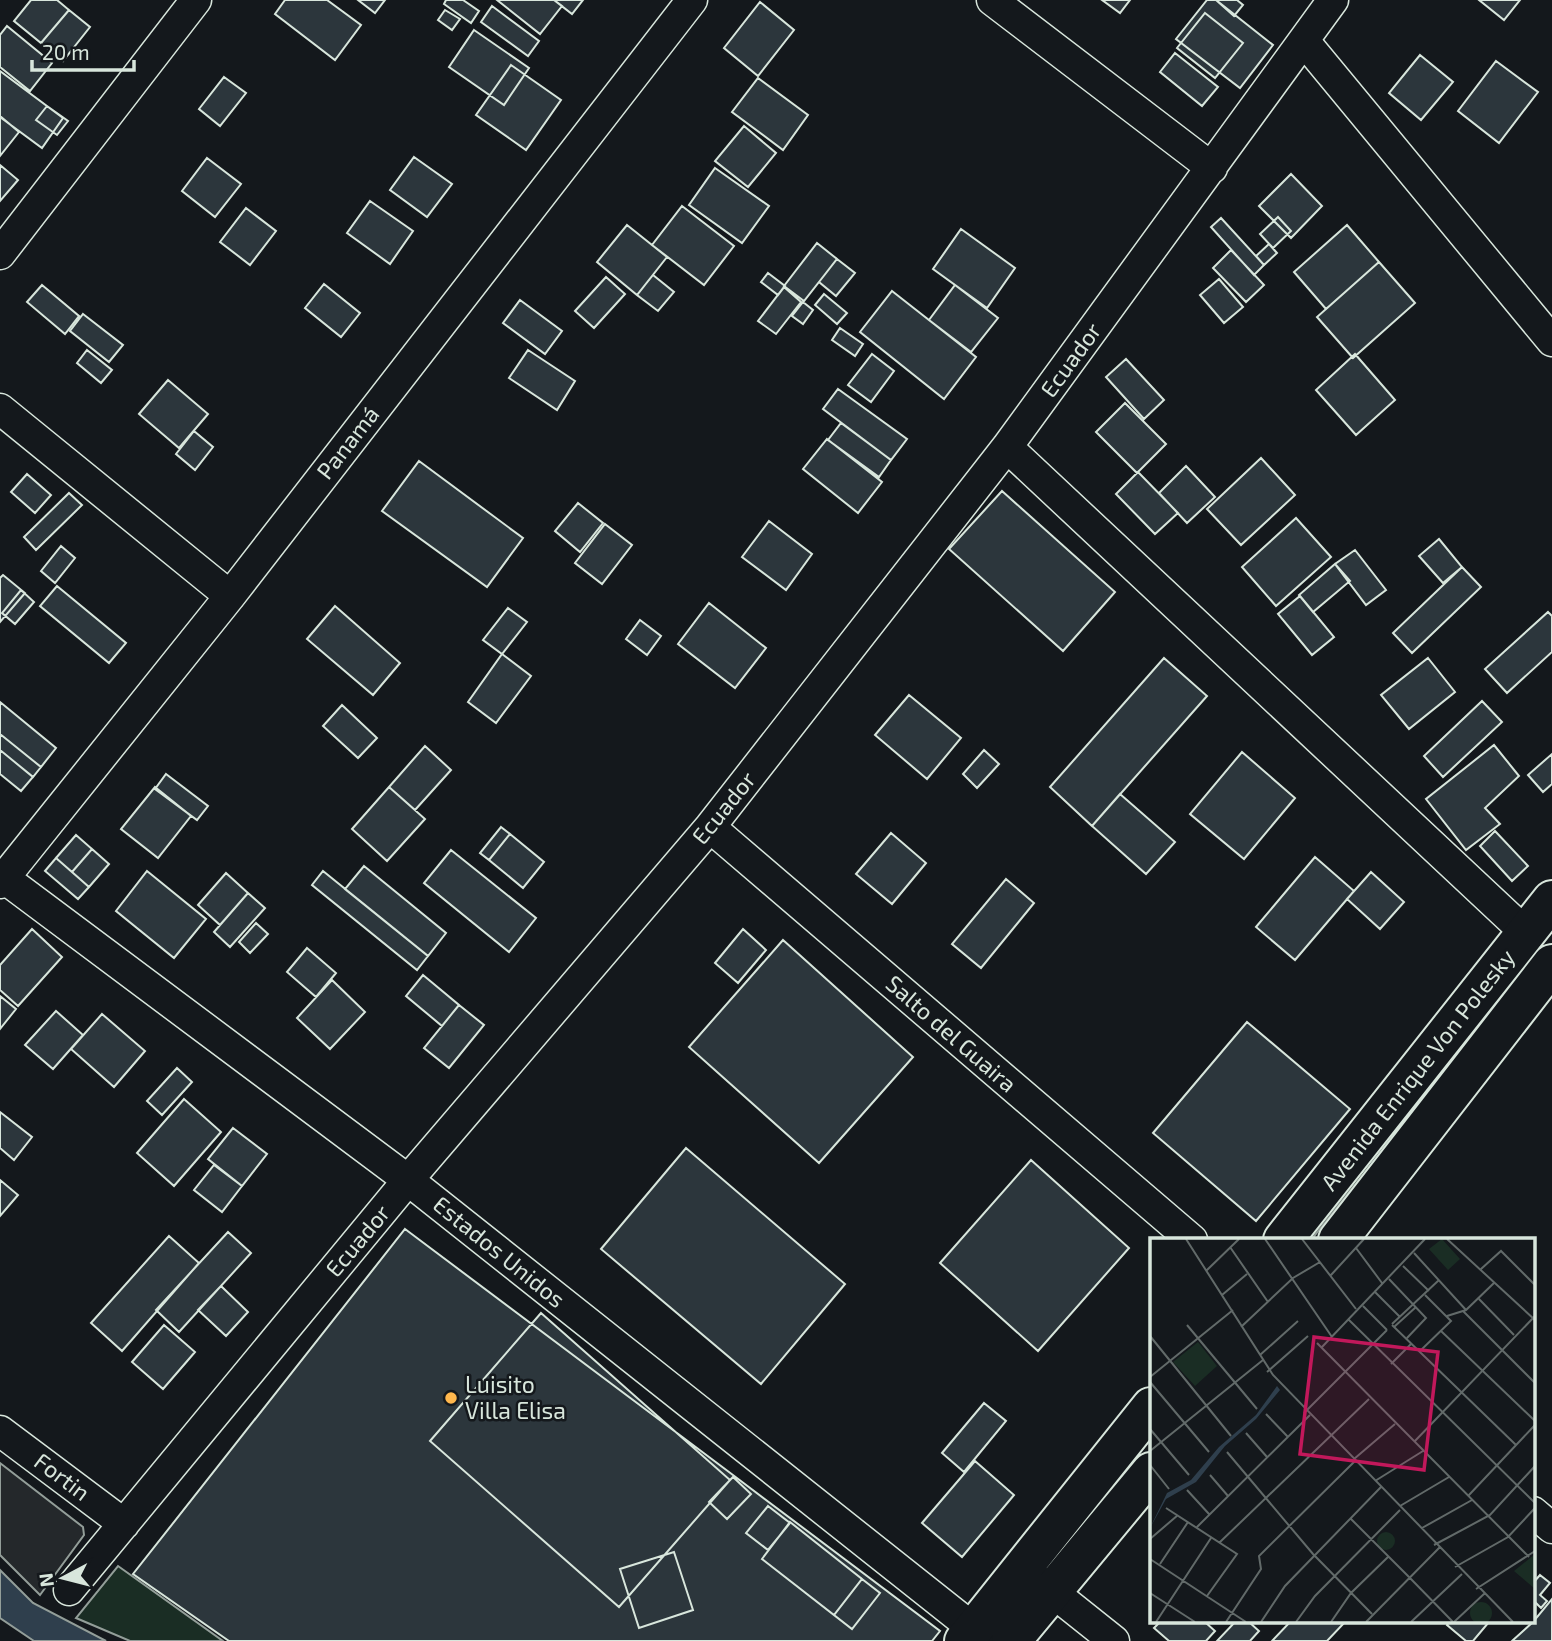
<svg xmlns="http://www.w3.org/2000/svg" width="1552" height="1641" viewBox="0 0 1552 1641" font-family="'Exo 2',sans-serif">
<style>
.green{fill:#1a2d24;stroke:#939e99;stroke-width:2}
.parking{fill:#24282b;stroke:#939e99;stroke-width:2}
.water{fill:#2f3f4d;stroke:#939e99;stroke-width:2}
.building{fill:#2c363c;stroke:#d8e6dc;stroke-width:2}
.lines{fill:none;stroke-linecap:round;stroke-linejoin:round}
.minor-casing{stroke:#d8e6dc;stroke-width:33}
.primary-casing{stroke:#d8e6dc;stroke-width:42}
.minor{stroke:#14181c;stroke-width:30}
.primary{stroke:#14181c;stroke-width:38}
.poi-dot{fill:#ffb74d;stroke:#14181c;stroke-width:2.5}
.labels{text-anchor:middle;stroke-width:5;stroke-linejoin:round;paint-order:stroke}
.street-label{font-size:23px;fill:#d8e6dc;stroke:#14181c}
.poi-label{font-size:23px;fill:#d8e6dc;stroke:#14181c;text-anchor:start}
.inset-road{fill:none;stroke:#626a69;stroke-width:2}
.view{fill:#c2185b;fill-opacity:0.15;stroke:#c2185b;stroke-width:3.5}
.inset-edge{fill:none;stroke:#d8e6dc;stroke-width:3.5}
</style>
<rect width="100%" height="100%" fill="#14181c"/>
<path class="green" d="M 1508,983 L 1511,988 L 1311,1240 L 1302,1240 Z
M 118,1566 L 223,1641 L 130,1641 L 76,1618 Z"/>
<path class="parking" d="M 0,1463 L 83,1527 L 84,1535 L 40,1595 L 0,1555 Z"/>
<path class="water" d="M 0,1570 L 33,1603 L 106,1641 L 34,1641 L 0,1618 Z"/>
<path class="building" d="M 31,0 L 57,0 L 69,10 L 41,43 L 14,21 Z
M 285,0 L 327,0 L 361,25 L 335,60 L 275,14 Z
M 358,0 L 385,0 L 375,13 Z
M 446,0 L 463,0 L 479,11 L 471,23 L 444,4 Z
M 497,0 L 554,0 L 562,6 L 540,34 Z
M 554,0 L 583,0 L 572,14 Z
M 1102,0 L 1130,0 L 1120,13 Z
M 1207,0 L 1216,0 L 1273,45 L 1240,88 L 1176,39 Z
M 1216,0 L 1237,0 L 1243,5 L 1234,16 Z
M 1479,0 L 1520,0 L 1504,20 Z
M 760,2 L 794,30 L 758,76 L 724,48 Z
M 492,6 L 539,41 L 528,56 L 481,22 Z
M 69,10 L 90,27 L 63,61 L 41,43 Z
M 445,10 L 460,19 L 452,30 L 438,20 Z
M 1205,13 L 1243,43 L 1215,78 L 1177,48 Z
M 7,26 L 52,63 L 30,91 L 0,67 L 0,35 Z
M 474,30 L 529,68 L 504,105 L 449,67 Z
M 1175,53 L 1218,87 L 1202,106 L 1160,72 Z
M 1420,55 L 1453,82 L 1421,120 L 1389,93 Z
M 1496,61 L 1538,92 L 1499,143 L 1458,111 Z
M 511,65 L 561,100 L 526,150 L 476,115 Z
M 0,71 L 63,118 L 42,148 L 0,117 Z
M 224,77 L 246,93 L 220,126 L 199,109 Z
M 758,78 L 808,115 L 783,150 L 732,112 Z
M 47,106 L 68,121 L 57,135 L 36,120 Z
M 0,116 L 19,132 L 0,156 Z
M 744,126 L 776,153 L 748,187 L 715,161 Z
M 414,157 L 452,184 L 427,217 L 390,190 Z
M 207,158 L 241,184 L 215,217 L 182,191 Z
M 0,165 L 18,180 L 0,201 Z
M 715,168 L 769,206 L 742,243 L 689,205 Z
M 1291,174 L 1322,206 L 1291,238 L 1259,206 Z
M 370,201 L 413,231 L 390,264 L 347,233 Z
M 682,206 L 734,246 L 704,285 L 652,245 Z
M 246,208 L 276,231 L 250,265 L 220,242 Z
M 1278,217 L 1291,231 L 1273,248 L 1260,234 Z
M 1221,218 L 1264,265 L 1254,275 L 1211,227 Z
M 627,225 L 667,257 L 637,295 L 597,262 Z
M 1347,225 L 1379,262 L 1326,309 L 1294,272 Z
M 961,229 L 1015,268 L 987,308 L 933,269 Z
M 817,243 L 837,259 L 804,301 L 784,286 Z
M 1269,244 L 1277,253 L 1264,265 L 1256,256 Z
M 1231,250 L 1264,285 L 1246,302 L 1213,268 Z
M 837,259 L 855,273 L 836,296 L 819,282 Z
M 1379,262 L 1415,303 L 1353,358 L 1317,317 Z
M 768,273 L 785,286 L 778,295 L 761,282 Z
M 653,275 L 674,292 L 658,311 L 637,295 Z
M 606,277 L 625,294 L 594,328 L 575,311 Z
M 1219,279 L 1243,307 L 1224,323 L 1200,295 Z
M 324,284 L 360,313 L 341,337 L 305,308 Z
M 42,285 L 79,316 L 65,334 L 27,302 Z
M 955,285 L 998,318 L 971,352 L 929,320 Z
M 784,287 L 801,302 L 776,334 L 758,321 Z
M 892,291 L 976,357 L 944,399 L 860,332 Z
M 824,294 L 847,313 L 837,324 L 815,305 Z
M 520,300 L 562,331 L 545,354 L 503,323 Z
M 803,302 L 813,310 L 803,324 L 792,316 Z
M 83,314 L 123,345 L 109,362 L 70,331 Z
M 840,328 L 863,344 L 855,356 L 832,340 Z
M 87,350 L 112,370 L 101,383 L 77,363 Z
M 528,350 L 575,381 L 557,410 L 509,378 Z
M 872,354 L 894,371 L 871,402 L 848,385 Z
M 1355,354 L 1395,400 L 1356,435 L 1316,390 Z
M 1126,359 L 1164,400 L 1144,419 L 1106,377 Z
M 168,380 L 208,414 L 179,448 L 139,414 Z
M 838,389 L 907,439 L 891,460 L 823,409 Z
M 1125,403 L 1166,444 L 1137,473 L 1096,432 Z
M 841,423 L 891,460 L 879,477 L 828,440 Z
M 194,431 L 213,447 L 195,470 L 176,454 Z
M 827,439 L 882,482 L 858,513 L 803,469 Z
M 1261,458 L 1295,495 L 1241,545 L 1207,509 Z
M 419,461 L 523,538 L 487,587 L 382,511 Z
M 1186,466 L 1215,497 L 1187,523 L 1159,493 Z
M 1138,472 L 1178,513 L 1155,534 L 1116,494 Z
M 27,474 L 51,495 L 35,513 L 11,492 Z
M 1002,491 L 1115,592 L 1063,651 L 949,549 Z
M 69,493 L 82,505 L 36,550 L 24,537 Z
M 578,503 L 603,523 L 580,552 L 555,531 Z
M 1296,518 L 1331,557 L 1276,606 L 1242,567 Z
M 769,521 L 812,554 L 786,590 L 742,557 Z
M 605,524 L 632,545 L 602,584 L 575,563 Z
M 1439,539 L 1462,567 L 1443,583 L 1419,556 Z
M 61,546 L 75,558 L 55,583 L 41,571 Z
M 1355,550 L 1386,590 L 1366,605 L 1335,564 Z
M 1335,564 L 1350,581 L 1313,612 L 1299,595 Z
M 1462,567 L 1481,587 L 1412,653 L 1393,633 Z
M 3,575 L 25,593 L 0,622 L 0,578 Z
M 57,586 L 126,643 L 109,663 L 40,606 Z
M 21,590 L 34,602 L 15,624 L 2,613 Z
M 1300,596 L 1334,637 L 1312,655 L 1278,614 Z
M 709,603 L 766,648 L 735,688 L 678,644 Z
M 335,606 L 400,663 L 373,695 L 307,639 Z
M 508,608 L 527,622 L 502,654 L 483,640 Z
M 1548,612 L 1552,616 L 1552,652 L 1507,693 L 1485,669 Z
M 640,620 L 661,636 L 647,655 L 626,639 Z
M 502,654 L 531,676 L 496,723 L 468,702 Z
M 1164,658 L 1207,696 L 1092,826 L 1050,787 Z
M 1428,658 L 1455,692 L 1409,729 L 1381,695 Z
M 909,695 L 961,738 L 927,779 L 875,735 Z
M 1482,701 L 1502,722 L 1443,777 L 1424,756 Z
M 0,702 L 56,748 L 41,767 L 0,734 Z
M 342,705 L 377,738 L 358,758 L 323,726 Z
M 0,734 L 41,767 L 33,777 L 0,750 Z
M 1494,745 L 1519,776 L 1485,808 L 1500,824 L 1466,850 L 1426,799 Z
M 425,746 L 451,770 L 415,810 L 389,787 Z
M 0,750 L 33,777 L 21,791 L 0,774 Z
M 984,750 L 999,764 L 977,788 L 963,774 Z
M 1242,752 L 1295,798 L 1244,859 L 1190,814 Z
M 1552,754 L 1552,784 L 1543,792 L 1528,775 Z
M 166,774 L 208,806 L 197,820 L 155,789 Z
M 155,787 L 191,816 L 158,858 L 121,829 Z
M 389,787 L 425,819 L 387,861 L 352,829 Z
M 1120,794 L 1175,842 L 1146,874 L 1092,826 Z
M 501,827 L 510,834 L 489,860 L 480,853 Z
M 1495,831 L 1528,866 L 1512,881 L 1480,846 Z
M 891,833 L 926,863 L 892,904 L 856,874 Z
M 510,834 L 544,862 L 523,888 L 489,860 Z
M 76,835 L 92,849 L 72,872 L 56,858 Z
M 92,849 L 109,864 L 89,887 L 72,872 Z
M 451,850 L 536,918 L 509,952 L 424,883 Z
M 1315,857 L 1354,891 L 1295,960 L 1256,927 Z
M 56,858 L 89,887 L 78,899 L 45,871 Z
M 364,866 L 446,933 L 428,956 L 345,889 Z
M 147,871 L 206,919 L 174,958 L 116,911 Z
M 323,871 L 428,956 L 417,970 L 312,885 Z
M 1371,872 L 1404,902 L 1380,929 L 1347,899 Z
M 226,873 L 248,893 L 220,925 L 198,905 Z
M 1006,879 L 1034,903 L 981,968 L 952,944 Z
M 248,893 L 265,908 L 230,947 L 214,932 Z
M 256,923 L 268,934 L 250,953 L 239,942 Z
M 32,929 L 62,957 L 18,1006 L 0,990 L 0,965 Z
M 743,929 L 766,950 L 738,983 L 715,963 Z
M 783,940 L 913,1057 L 819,1163 L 689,1047 Z
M 307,948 L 336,973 L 316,997 L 287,972 Z
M 423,975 L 459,1005 L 442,1026 L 406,996 Z
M 332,980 L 365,1012 L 330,1049 L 297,1018 Z
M 0,996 L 16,1009 L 0,1029 Z
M 459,1005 L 484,1025 L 449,1068 L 424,1048 Z
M 56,1011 L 83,1035 L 53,1069 L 25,1045 Z
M 102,1014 L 145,1051 L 114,1087 L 71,1049 Z
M 1247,1022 L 1350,1109 L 1256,1221 L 1153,1133 Z
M 177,1068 L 192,1082 L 162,1115 L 147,1101 Z
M 184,1099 L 221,1132 L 174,1186 L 137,1153 Z
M 0,1112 L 32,1137 L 14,1160 L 0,1148 Z
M 233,1128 L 267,1154 L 242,1186 L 208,1159 Z
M 686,1148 L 845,1284 L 761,1384 L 601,1249 Z
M 1031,1160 L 1129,1248 L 1038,1351 L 940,1263 Z
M 214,1165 L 242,1186 L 222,1212 L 194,1190 Z
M 0,1180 L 18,1195 L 0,1216 Z
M 405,1229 L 725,1469 L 940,1631 L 932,1641 L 229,1641 L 133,1574 Z
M 228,1232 L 251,1253 L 179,1332 L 156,1310 Z
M 169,1236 L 199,1263 L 122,1351 L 91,1323 Z
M 221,1286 L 248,1312 L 226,1336 L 198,1310 Z
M 541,1313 L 730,1480 L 619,1607 L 430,1441 Z
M 164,1325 L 195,1352 L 163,1389 L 132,1362 Z
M 984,1403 L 1006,1421 L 964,1472 L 942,1453 Z
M 975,1461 L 1014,1495 L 962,1557 L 922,1523 Z
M 733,1477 L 751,1494 L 727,1519 L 709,1502 Z
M 768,1506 L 790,1523 L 768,1550 L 746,1533 Z
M 790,1522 L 862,1579 L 834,1615 L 762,1559 Z
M 674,1552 L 693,1610 L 639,1628 L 620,1569 Z
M 1540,1575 L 1550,1583 L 1540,1595 L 1547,1601 L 1541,1608 L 1533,1600 L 1533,1583 Z
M 862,1579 L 880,1593 L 852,1629 L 834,1615 Z
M 1552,1599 L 1552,1641 L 1512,1641 L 1533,1622 Z
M 1160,1622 L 1205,1622 L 1215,1631 L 1206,1641 L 1169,1641 L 1154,1628 Z
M 1235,1622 L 1249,1622 L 1259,1631 L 1250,1641 L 1217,1641 Z
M 1290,1622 L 1345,1622 L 1327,1641 L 1272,1641 Z
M 1449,1622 L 1489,1622 L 1473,1641 L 1466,1641 L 1447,1625 Z"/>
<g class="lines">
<defs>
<path id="minor" d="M 992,0 L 1212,168
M 1305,42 L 1552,341
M 0,254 L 196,0
M 0,409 L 230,596
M 1007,447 L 1526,933
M 710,827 L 1192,1240
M 0,875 L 408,1180 L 989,1641
M 0,883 L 230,596 L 692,0
M 0,1431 L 124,1524
M 1533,1512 L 1552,1528
M 1035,1578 L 1114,1641
M 69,1590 L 408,1180 L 710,827 L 1007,447 L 1333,0"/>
<path id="primary" d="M 1283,1240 L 1552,900
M 1338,1240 L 1552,964
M 964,1641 L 1151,1407
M 1011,1641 L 1151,1472"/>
</defs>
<use href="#minor" class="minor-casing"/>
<use href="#primary" class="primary-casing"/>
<use href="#minor" class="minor"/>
<use href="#primary" class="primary"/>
</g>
<circle class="poi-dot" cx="451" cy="1398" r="7"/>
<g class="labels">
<g class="street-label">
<text transform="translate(1071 360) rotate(-54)" y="8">Ecuador</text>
<text transform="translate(348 443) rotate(-52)" y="8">Panamá</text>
<text transform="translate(724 808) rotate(-51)" y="8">Ecuador</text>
<text transform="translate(951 1034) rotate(41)" y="8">Salto del Guaira</text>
<text transform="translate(1418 1070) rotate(-52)" y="8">Avenida Enrique Von Polesky</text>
<text transform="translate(358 1241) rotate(-50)" y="8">Ecuador</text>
<text transform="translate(499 1252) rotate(39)" y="8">Estados Unidos</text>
<text transform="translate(62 1477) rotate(37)" y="8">Fortin</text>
</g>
<g class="poi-label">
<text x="465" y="1393">Luisito<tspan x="465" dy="26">Villa Elisa</tspan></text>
</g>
</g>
<g transform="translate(1150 1238)">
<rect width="385" height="385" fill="#14181c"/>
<path d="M 292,1 L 310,21 L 298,32 L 279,11 ZM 48,104 L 67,128 L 45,148 L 23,124 ZM227 303a9 9 0 1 1 18 0a9 9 0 1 1-18 0ZM 385,316 L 385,351 L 364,333 ZM320 375a11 11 0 1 1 22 0a11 11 0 1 1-22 0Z" fill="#1a2d24"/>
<path d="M 127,148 L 130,152 L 106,181 L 75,208 L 46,244 L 16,261 L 0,290 L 17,255 L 41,242 L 69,209 L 106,177 Z" fill="#2f3f4d"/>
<path class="inset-road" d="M 36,1 L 123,137 L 363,384M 115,1 L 182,99M 152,1 L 206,71M 297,1 L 385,82M 80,9 L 118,64M 206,10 L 232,45M 264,15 L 316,72M 253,28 L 279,53M 331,31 L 351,13 L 385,47M 56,33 L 89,1M 181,37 L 214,1M 239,41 L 276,80 L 257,100M 224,53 L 250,79M 72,57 L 97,36M 329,61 L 364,97M 213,68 L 237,92M 313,73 L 385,145M 297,78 L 316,72 L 345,44M 199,82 L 385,265M 242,86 L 289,42M 37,87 L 107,171M 242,87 L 366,207M 91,89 L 143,40 L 170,24M 244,89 L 266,69M 291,93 L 385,183M 0,98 L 81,198M 167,105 L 379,319M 172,109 L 275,1M 270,113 L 301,83 L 275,57M 110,117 L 148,83M 241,126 L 262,105M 117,134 L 158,98M 0,139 L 83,72M 0,144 L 59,214M 154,175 L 237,92M 116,176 L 138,199M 0,191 L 39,237M 96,195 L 117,219M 264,204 L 385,78M 0,213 L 113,122M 77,214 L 163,316 L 222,376M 204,221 L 245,186M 0,227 L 19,251M 60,237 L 78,258M 225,243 L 273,213M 37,252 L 59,276M 319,257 L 385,187M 250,268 L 299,239M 16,270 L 87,316 L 57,358M 201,281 L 258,338M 47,289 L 160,177M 272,290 L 322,262M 0,301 L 28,277M 69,305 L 219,161M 284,307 L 340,277 L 385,228M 0,321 L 96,384M 10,326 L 38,284M 305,329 L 358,299 L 385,270M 258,338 L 303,384M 326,351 L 385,313M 0,355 L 45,384M 6,384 L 61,300M 76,384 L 111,331 L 109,318 L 205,223M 111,384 L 135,348 L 231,249M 146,384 L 165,358 L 250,272M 181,384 L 201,355 L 239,318M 216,384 L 290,309M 261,384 L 312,336M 304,384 L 335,355"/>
<path class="view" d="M 164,99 L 288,114 L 274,232 L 150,216 Z"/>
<rect width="385" height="385" class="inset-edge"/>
</g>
<g transform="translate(63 1578) rotate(263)" stroke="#14181c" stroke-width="5" paint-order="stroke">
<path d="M0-5L12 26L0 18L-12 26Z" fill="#d8e6dc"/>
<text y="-10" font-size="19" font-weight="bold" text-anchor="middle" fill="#d8e6dc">N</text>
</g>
<path d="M32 60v10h102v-10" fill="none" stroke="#d8e6dc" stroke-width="3.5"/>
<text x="42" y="60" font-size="21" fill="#d8e6dc" stroke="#14181c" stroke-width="5" paint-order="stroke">20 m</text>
</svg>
